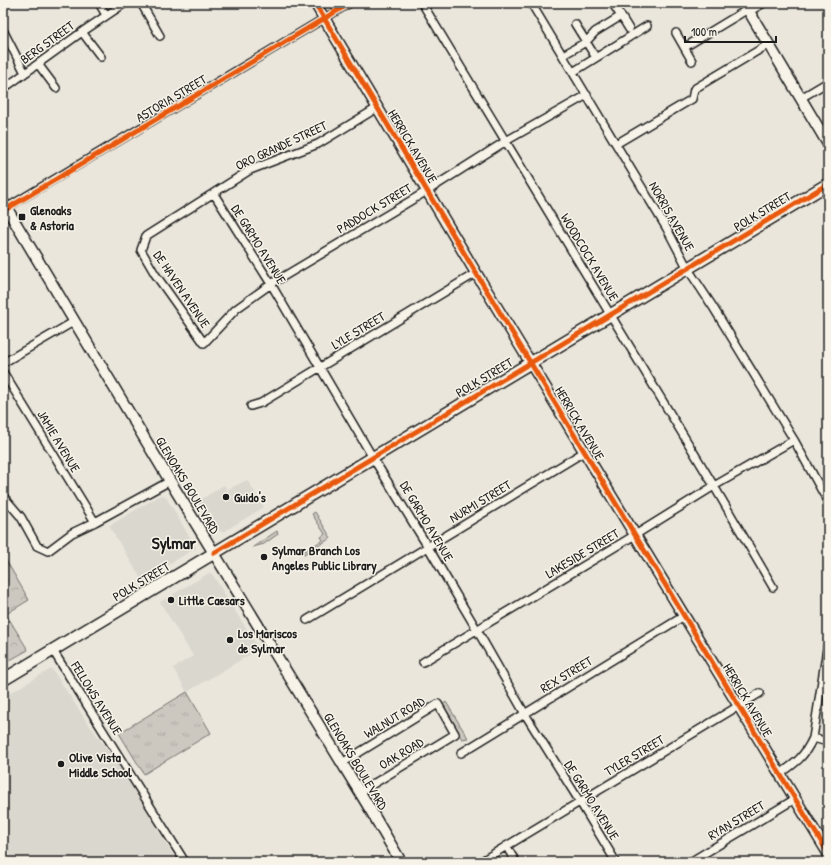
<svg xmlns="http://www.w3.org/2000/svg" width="831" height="865" viewBox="0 0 831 865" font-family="'Patrick Hand',sans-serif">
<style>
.built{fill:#dad7ce}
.grass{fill:url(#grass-tufts);stroke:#74726e}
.park{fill:url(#park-crowns);stroke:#74726e}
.garden{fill:#ccc8c0;stroke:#74726e}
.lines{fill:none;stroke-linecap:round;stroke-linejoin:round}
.street-casing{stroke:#1c1c1c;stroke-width:10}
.secondary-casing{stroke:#1c1c1c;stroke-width:13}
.primary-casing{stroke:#1c1c1c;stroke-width:14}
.street{stroke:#f7f3e8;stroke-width:7}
.secondary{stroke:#f7f3e8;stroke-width:10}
.primary{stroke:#f7f3e8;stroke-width:11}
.cycleway-casing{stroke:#f7f3e8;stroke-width:8}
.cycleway{stroke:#e8590c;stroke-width:5}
.poi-dot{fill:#1c1c1c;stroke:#f7f3e8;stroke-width:1.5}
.labels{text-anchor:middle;stroke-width:3;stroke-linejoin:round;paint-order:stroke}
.street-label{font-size:13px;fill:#1c1c1c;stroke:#f7f3e8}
.poi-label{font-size:13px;font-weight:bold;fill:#1c1c1c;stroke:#f7f3e8;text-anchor:start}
.district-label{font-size:17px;font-weight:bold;fill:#1c1c1c;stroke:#f7f3e8}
</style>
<defs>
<pattern id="grass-tufts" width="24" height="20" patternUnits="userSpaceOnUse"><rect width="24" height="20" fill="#ccc8c0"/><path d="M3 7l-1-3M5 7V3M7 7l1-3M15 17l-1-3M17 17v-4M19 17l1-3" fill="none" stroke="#afaba4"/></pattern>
<pattern id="park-crowns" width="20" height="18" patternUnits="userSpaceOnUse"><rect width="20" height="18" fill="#ccc8c0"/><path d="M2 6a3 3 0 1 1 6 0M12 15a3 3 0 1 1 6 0" fill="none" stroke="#afaba4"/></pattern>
</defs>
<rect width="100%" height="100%" fill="#eae6dc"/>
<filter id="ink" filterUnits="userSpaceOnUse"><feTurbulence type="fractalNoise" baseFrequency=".025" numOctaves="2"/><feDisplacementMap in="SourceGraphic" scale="8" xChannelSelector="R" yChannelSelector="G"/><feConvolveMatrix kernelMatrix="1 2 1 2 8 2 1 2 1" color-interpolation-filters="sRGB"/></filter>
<g filter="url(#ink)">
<path class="built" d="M 247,480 L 264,507 L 223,532 L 219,531 L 215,525 L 212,527 L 209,525 L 197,502 L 224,485 L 227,490 Z
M 163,495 L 166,497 L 196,548 L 142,580 L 109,526 L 159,496 Z
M 209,573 L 212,574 L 259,649 L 187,692 L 173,668 L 193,656 L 160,602 Z
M 51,669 L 54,672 L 87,722 L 118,763 L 177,862 L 3,862 L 3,697 Z"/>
<path class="grass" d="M 187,692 L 211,733 L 144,774 L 119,733 Z
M 446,702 L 468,738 L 462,739 L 441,706 Z"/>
<path class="park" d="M 3,555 L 29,600 L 6,614 L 28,650 L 3,664 Z"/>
<path class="garden" d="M 315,512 L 331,538 L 304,554 L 303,552 L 323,540 L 321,537 L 325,534 L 312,514 Z
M 277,531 L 278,534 L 264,544 L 253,547 Z"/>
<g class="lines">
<defs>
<path id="street" d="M 99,3 L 106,15
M 141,3 L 160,36
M 422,3 L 714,486 L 773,587
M 531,3 L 667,229 L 688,269 L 713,307 L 794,440 L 828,502
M 613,4 L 621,16
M 750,11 L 764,3
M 575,24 L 593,53
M 3,30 L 25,73
M 82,32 L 101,57
M 676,33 L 692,61
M 685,47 L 748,9
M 563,55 L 586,42 L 595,32 L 621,16 L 629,29
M 38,64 L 56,88
M 573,72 L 647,26
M 3,89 L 82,32 L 125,3
M 801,98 L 828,82
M 377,108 L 318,144 L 250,170 L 146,236 L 141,250 L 155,274 L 204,343 L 236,309 L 271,284 L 427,191 L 506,141 L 587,95
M 616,144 L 692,99 L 694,89 L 769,44
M 214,194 L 271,284 L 373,458 L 428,547 L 477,630 L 525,714 L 580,802 L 616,862
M 3,210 L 350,3
M 3,363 L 75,321
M 3,372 L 95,522
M 251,406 L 261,403 L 476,273
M 3,496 L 21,517 L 37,546 L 48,551 L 72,533 L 95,522 L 170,481
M 307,620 L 584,452
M 52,649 L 185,862
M 423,662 L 635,535 L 714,486 L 794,440
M 813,738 L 828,742
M 461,753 L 684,616
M 342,763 L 438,704 L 455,734 L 360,792
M 780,774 C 797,762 804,757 813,738 L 828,642
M 506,846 L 516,862
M 480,862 L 760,693
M 690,862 L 795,799"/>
<path id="secondary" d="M 315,3 L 476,273 L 828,853
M 744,3 L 828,144
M 3,202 L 170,481 L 367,804 L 401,862"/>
<path id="primary" d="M 3,680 L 828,184"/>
</defs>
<use href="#street" class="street-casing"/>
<use href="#secondary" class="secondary-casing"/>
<use href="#primary" class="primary-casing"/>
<use href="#street" class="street"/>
<use href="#secondary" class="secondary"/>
<use href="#primary" class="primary"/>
<defs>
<path id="cycleway" d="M 315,3 L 476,273 L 828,853
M 3,211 L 350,3
M 214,553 L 828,184"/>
</defs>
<use href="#cycleway" class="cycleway-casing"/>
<use href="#cycleway" class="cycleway"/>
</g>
</g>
<g class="poi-dot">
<rect x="18" y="213" width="8" height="8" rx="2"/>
<circle cx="226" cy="497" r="4"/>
<circle cx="264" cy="557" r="4"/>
<circle cx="171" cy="600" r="4"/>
<circle cx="230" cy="640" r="4"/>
<circle cx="61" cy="764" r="4"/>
</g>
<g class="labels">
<g class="street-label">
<text transform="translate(47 42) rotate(-36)" y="5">BERG STREET</text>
<text transform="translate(171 98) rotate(-31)" y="5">ASTORIA STREET</text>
<text transform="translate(281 145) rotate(-25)" y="5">ORO GRANDE STREET</text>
<text transform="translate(413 146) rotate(59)" y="5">HERRICK AVENUE</text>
<text transform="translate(374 208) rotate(-31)" y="5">PADDOCK STREET</text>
<text transform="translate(762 211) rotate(-31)" y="5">POLK STREET</text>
<text transform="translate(672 216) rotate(60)" y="5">NORRIS AVENUE</text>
<text transform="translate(259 244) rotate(58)" y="5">DE GARMO AVENUE</text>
<text transform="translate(590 257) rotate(59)" y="5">WOODCOCK AVENUE</text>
<text transform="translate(182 289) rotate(56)" y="5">DE HAVEN AVENUE</text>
<text transform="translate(358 330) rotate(-31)" y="5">LYLE STREET</text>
<text transform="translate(484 377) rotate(-31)" y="5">POLK STREET</text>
<text transform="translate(580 423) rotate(59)" y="5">HERRICK AVENUE</text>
<text transform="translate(59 441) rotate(59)" y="5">JAMIE AVENUE</text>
<text transform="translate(188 485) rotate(59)" y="5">GLENOAKS BOULEVARD</text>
<text transform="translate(480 501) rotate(-31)" y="5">NURMI STREET</text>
<text transform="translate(427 521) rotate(59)" y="5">DE GARMO AVENUE</text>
<text transform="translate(582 553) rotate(-31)" y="5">LAKESIDE STREET</text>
<text transform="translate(141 581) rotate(-31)" y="5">POLK STREET</text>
<text transform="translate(566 674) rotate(-31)" y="5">REX STREET</text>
<text transform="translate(97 698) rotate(58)" y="5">FELLOWS AVENUE</text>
<text transform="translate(748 700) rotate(59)" y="5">HERRICK AVENUE</text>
<text transform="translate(394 717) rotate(-31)" y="5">WALNUT ROAD</text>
<text transform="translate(401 753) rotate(-31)" y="5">OAK ROAD</text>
<text transform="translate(634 755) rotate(-31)" y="5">TYLER STREET</text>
<text transform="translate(356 761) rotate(59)" y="5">GLENOAKS BOULEVARD</text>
<text transform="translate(592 800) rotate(58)" y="5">DE GARMO AVENUE</text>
<text transform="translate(736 820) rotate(-31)" y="5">RYAN STREET</text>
</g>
<g class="poi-label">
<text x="30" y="215">Glenoaks<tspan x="30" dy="15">&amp; Astoria</tspan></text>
<text x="234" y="502">Guido's</text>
<text x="272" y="555">Sylmar Branch Los<tspan x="272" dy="15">Angeles Public Library</tspan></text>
<text x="179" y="605">Little Caesars</text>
<text x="238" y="638">Los Mariscos<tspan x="238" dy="15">de Sylmar</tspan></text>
<text x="69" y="762">Olive Vista<tspan x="69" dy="15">Middle School</tspan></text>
</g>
<g class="district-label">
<text x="174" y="549">Sylmar</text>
</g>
</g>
<rect width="831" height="865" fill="none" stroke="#f7f3e8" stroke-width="16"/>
<rect x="8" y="8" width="815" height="849" fill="none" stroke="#1c1c1c" stroke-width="1.5" filter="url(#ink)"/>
<path d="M685 36v6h91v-6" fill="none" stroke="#1c1c1c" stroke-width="2"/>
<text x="691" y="36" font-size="12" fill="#1c1c1c" stroke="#f7f3e8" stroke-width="3" paint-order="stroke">100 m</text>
</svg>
